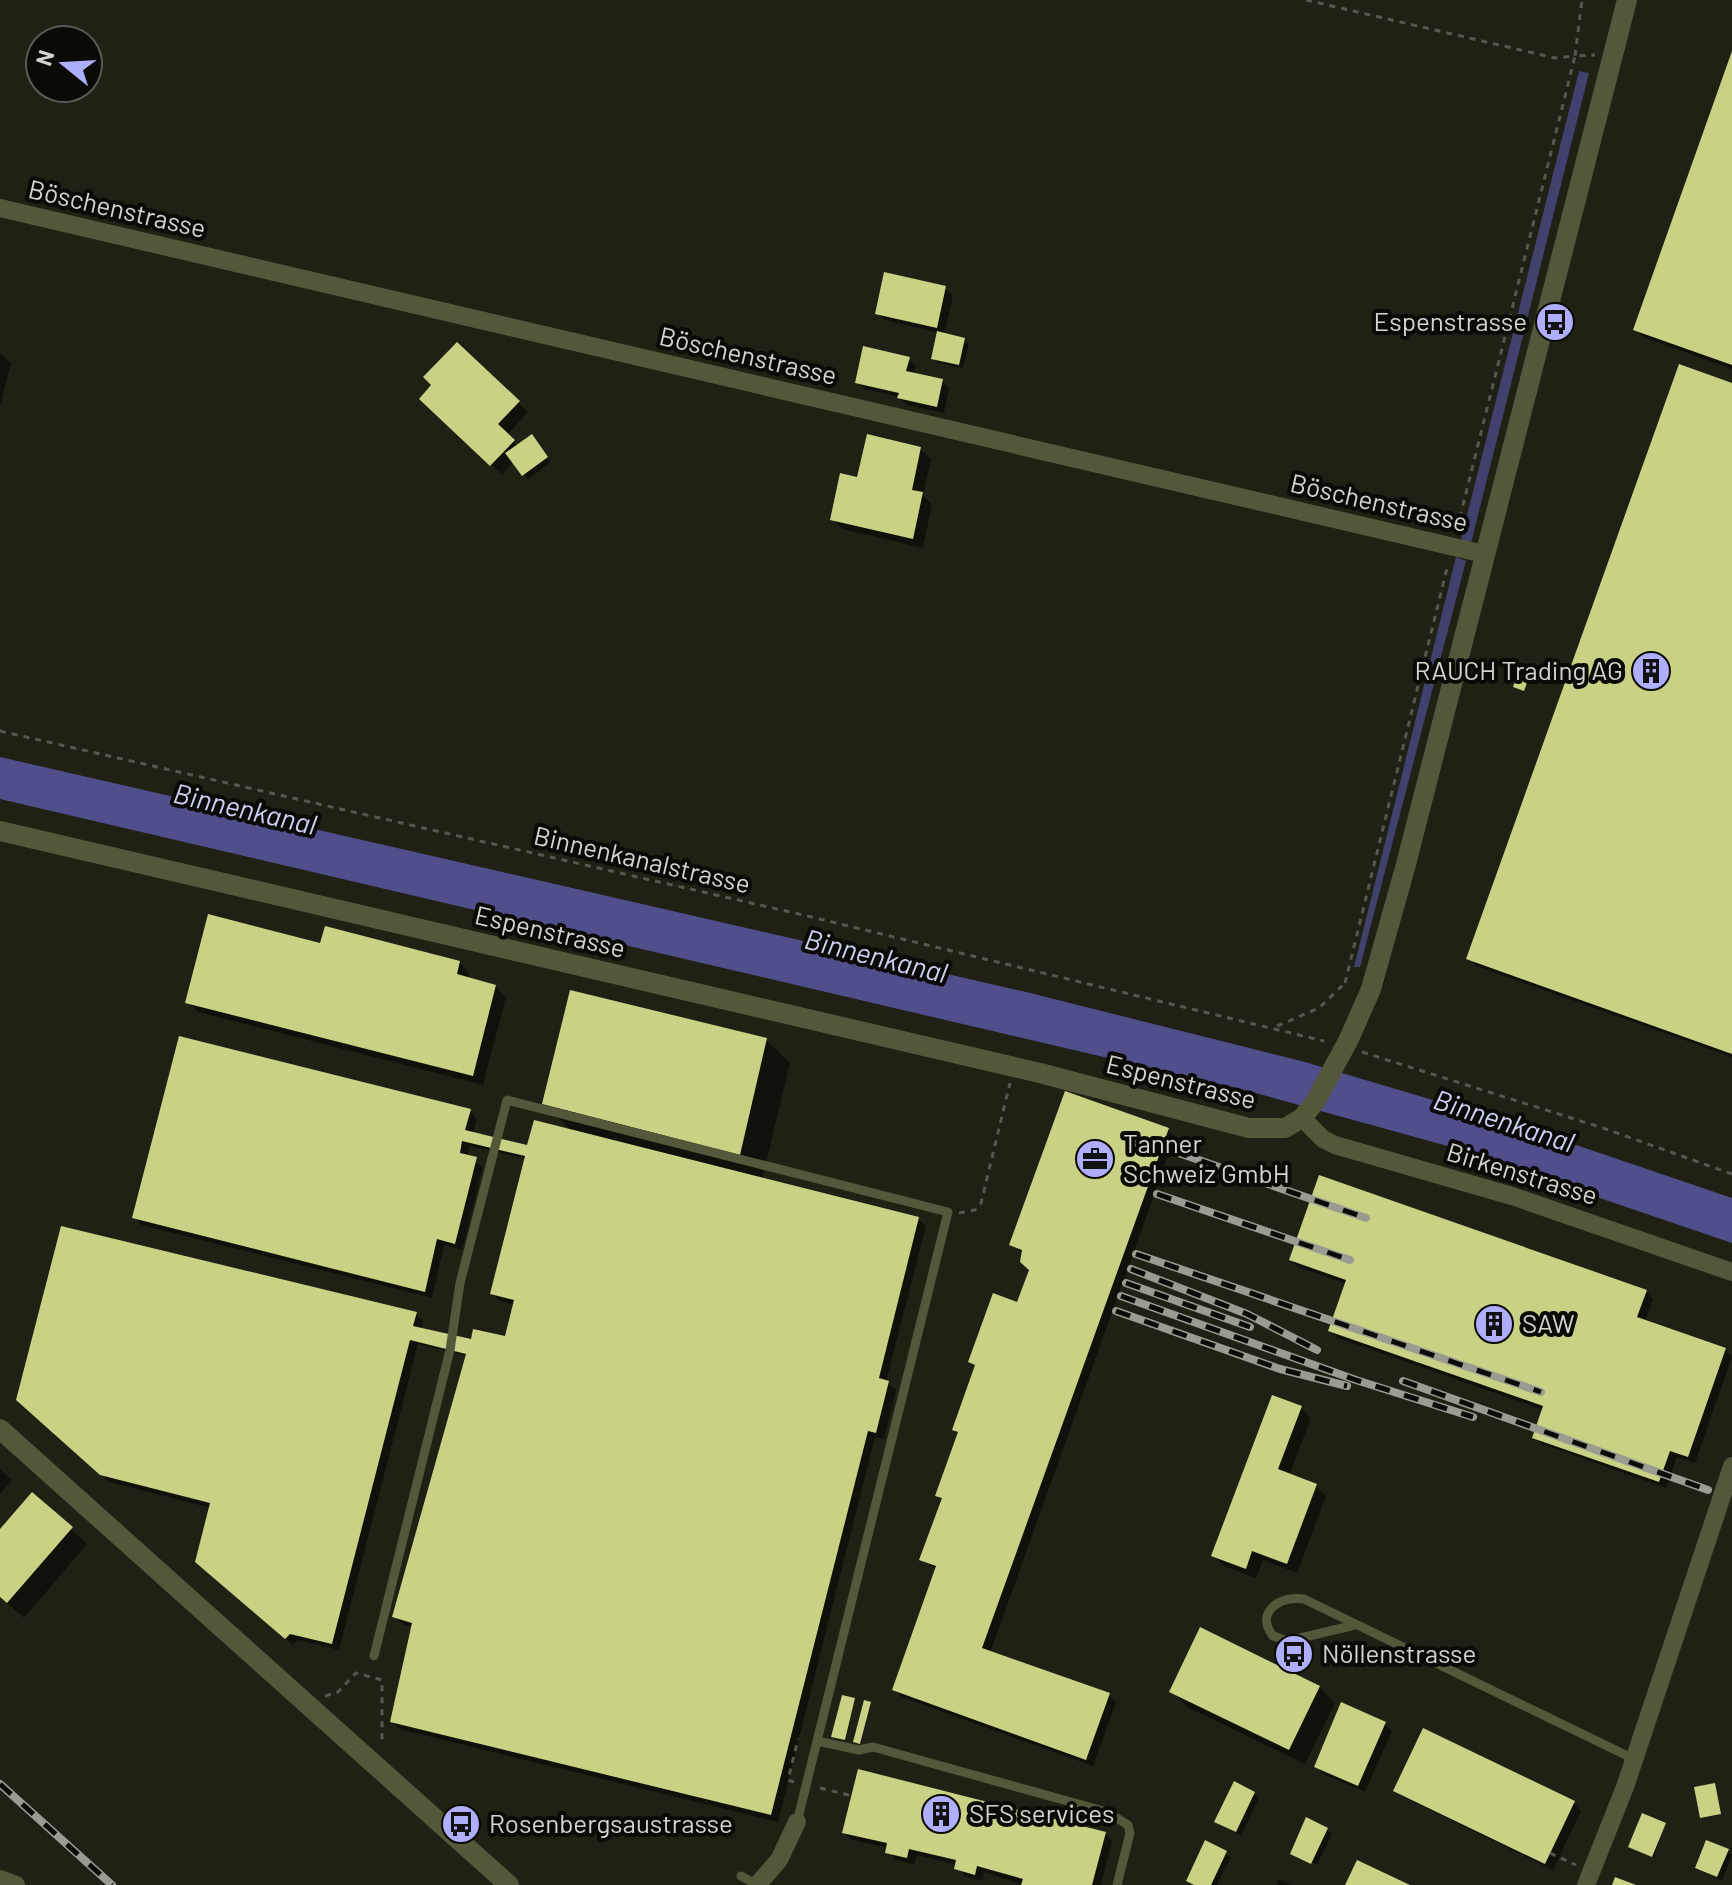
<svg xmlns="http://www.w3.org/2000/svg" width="1732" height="1885" viewBox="0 0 1732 1885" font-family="Barlow,sans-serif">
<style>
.green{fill:#42416e}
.water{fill:#514e8c}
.shadow{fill:#0007}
.building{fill:#c9d184}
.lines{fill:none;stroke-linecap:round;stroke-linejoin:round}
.path{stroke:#57584d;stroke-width:3;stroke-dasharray:6 6;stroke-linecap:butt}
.service{stroke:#54573a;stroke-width:9}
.minor{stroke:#54573a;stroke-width:18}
.tertiary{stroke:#54573a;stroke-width:20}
.rail-casing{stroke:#9a9c92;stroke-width:8}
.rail{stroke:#0a0a06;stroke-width:5;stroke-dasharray:15;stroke-linecap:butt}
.tertiary-bridge{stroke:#54573a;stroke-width:20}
.labels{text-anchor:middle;stroke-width:8;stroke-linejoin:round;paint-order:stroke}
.street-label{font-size:26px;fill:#d4d6cd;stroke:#0a0a06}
.poi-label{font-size:26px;fill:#d4d6cd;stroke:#0a0a06;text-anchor:start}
.water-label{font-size:28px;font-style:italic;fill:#cdcff4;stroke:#0a0a06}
</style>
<rect width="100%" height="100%" fill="#202115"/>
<path class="green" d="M 1579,71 L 1589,73 L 1471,543 L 1461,539 Z
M 1456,557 L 1466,561 L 1360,967 L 1354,967 Z"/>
<path class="water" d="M 0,757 L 1026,992 L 1305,1062 L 1520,1126 L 1732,1198 L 1732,1243 L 1444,1145 L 1245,1090 L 0,799 Z"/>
<path class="shadow" d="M 1732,56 L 1732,369 L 1643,337 L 1636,330 Z
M 945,288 L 953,296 L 944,335 L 969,344 L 963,368 L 938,363 L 933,358 L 939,333 L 885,320 L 877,313 Z
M 0,353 L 11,363 L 0,406 Z
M 909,359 L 916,366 L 914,375 L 942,381 L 949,388 L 944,413 L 907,405 L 899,397 L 865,389 L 857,382 Z
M 1732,385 L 1732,1057 L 1476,966 L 1469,958 Z
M 518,402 L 528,412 L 507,435 L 518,446 L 536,441 L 551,462 L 528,479 L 514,461 L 502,474 L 431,409 Z
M 920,449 L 931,459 L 923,495 L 932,504 L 923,548 L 842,529 L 832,519 L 858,479 Z
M 322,946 L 459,962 L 469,973 L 468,979 L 495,986 L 506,997 L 483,1085 L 198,1012 L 188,1002 Z
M 766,1040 L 790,1063 L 762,1180 L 918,1219 L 926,1226 L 886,1382 L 896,1390 L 884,1439 L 875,1437 L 778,1822 L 399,1729 L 392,1721 L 413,1627 L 402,1624 L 395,1617 L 467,1356 L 418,1344 L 339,1650 L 298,1640 L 293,1645 L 205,1569 L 211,1508 L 109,1482 L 26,1407 L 416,1314 L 423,1322 L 421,1330 L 472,1341 L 507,1339 L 515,1305 L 500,1301 L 492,1293 L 526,1159 L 470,1146 L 467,1157 L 483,1167 L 462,1250 L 444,1245 L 432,1298 L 142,1225 L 134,1217 L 470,1111 L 477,1119 L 473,1134 L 526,1147 L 572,1132 L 544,1103 Z
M 1168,1130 L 1175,1137 L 990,1653 L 1109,1695 L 1116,1703 L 1093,1766 L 902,1697 L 894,1690 L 937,1570 L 922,1560 L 943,1501 L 938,1495 L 959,1435 L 954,1430 L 976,1367 L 970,1362 L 1018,1305 L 1031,1270 L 1024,1254 L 1012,1245 Z
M 1291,1260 L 1646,1291 L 1653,1299 L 1645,1322 L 1725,1350 L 1732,1357 L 1695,1463 L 1677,1457 L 1666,1488 L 1542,1444 L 1534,1437 L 1544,1410 L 1338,1338 L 1331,1331 L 1347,1284 L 1298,1267 Z
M 1301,1408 L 1311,1418 L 1289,1476 L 1316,1486 L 1326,1496 L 1297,1573 L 1263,1560 L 1256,1578 L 1224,1566 L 1213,1555 Z
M 0,1469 L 12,1480 L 0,1494 Z
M 32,1494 L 87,1544 L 24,1618 L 0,1597 L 0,1532 Z
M 1319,1687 L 1335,1703 L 1305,1764 L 1187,1707 L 1172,1691 Z
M 854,1700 L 846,1741 L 835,1738 L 833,1736 Z
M 870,1703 L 871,1705 L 861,1744 L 855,1742 Z
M 1384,1723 L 1392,1731 L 1365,1792 L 1323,1774 L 1316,1767 Z
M 1424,1731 L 1574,1803 L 1581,1811 L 1553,1870 L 1403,1797 L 1396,1790 Z
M 1254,1793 L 1259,1798 L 1241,1836 L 1217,1822 Z
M 1665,1824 L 1654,1857 L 1632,1848 Z
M 1327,1829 L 1332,1834 L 1317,1865 L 1294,1854 Z
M 844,1833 L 1105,1834 L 1112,1841 L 1101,1885 L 1023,1885 L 984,1872 L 983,1881 L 964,1876 L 957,1865 L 917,1855 L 914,1865 L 894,1859 L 888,1848 L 852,1840 Z
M 1206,1843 L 1231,1857 L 1217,1885 L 1193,1885 L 1188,1880 Z
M 1727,1851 L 1732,1855 L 1722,1881 L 1697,1868 Z
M 1279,1879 L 1291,1885 L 1277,1885 Z"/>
<path class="building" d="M 1732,51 L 1732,365 L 1633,330 Z
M 884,272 L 946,286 L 937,328 L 875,314 Z
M 937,331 L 965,338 L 959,365 L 931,359 Z
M 457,342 L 520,401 L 498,424 L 515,440 L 490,466 L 419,399 L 431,385 L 423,377 Z
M 863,346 L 910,357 L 906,371 L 943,379 L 937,407 L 897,398 L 899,393 L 855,383 Z
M 1679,364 L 1732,383 L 1732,1054 L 1466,959 Z
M 532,434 L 548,457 L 522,476 L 505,453 Z
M 867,434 L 921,447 L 912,490 L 923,492 L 913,539 L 830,520 L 840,473 L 857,477 Z
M 1521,665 L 1532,669 L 1524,691 L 1513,687 Z
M 208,914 L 320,943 L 325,926 L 460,961 L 457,974 L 496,985 L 473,1076 L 185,1003 Z
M 570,990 L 767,1038 L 740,1155 L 542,1104 Z
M 179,1036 L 471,1109 L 465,1130 L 527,1145 L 534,1120 L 919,1217 L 879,1378 L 889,1381 L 876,1433 L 868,1431 L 771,1815 L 390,1722 L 412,1623 L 392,1617 L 466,1354 L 410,1340 L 332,1644 L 290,1634 L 285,1639 L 195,1562 L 210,1503 L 100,1475 L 16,1400 L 61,1226 L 417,1312 L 413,1326 L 471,1339 L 473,1329 L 505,1336 L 514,1300 L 490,1294 L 525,1156 L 462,1141 L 460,1153 L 477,1157 L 455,1244 L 437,1239 L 425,1292 L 132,1218 Z
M 1065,1091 L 1169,1128 L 982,1648 L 1110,1693 L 1086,1760 L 892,1690 L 936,1566 L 919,1560 L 942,1498 L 935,1496 L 958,1432 L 952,1430 L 975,1365 L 968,1362 L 993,1293 L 1017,1302 L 1029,1270 L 1020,1262 L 1022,1250 L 1009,1245 Z
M 1319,1175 L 1647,1290 L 1637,1317 L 1726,1348 L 1688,1457 L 1670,1451 L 1659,1482 L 1532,1438 L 1543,1406 L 1328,1331 L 1346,1280 L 1289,1260 Z
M 1272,1395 L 1302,1406 L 1278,1469 L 1317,1484 L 1287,1564 L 1252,1551 L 1246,1569 L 1211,1556 Z
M 32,1492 L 73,1527 L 7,1603 L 0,1597 L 0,1529 Z
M 1200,1627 L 1320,1686 L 1289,1750 L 1169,1692 Z
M 842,1695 L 855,1698 L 845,1740 L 831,1737 Z
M 864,1700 L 871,1702 L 860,1744 L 853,1742 Z
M 1341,1702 L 1386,1722 L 1358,1786 L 1314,1767 Z
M 1423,1728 L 1575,1801 L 1545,1864 L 1393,1791 Z
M 858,1769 L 1106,1832 L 1092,1885 L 1021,1885 L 1023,1879 L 977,1866 L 975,1875 L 954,1869 L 956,1860 L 909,1849 L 907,1858 L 885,1853 L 887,1843 L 842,1833 Z
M 1234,1781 L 1255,1792 L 1236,1832 L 1214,1822 Z
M 1715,1783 L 1721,1814 L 1700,1818 L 1694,1787 Z
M 1642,1813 L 1666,1823 L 1652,1857 L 1628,1847 Z
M 1306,1817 L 1328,1828 L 1311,1864 L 1290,1854 Z
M 1205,1840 L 1227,1851 L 1211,1885 L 1194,1885 L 1186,1881 Z
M 1706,1840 L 1729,1849 L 1717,1877 L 1695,1868 Z
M 1357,1860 L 1410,1885 L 1345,1885 Z
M 1615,1877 L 1636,1885 L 1612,1885 Z"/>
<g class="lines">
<path class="path" d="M 1306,0 L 1555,58 L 1575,56 L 1582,0
M 1457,529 L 1575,56 L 1595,55
M 0,731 L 799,914 L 1324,1041
M 1345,983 L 1448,564
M 1277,1026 L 1319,1008 L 1344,984
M 1362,1052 L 1603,1128 L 1732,1174
M 959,1213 L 975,1210 L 981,1203 L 1010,1083
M 325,1696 L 338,1692 L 356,1673 L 382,1680 L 382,1745
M 794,1782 L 788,1780 L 798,1739
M 820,1788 L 852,1796
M 1550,1853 L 1576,1865"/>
<path class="service" d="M 1355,1625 L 1288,1641 L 1273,1636 C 1254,1612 1281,1595 1304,1599 L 1634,1759
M 374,1656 L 450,1350 L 460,1283 L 507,1100 L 948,1212 L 797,1822
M 817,1741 L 859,1750 L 873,1747 L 1107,1812 L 1128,1825 L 1130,1833 L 1117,1885
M 741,1876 L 757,1885"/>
<path class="minor" d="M 0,208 L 1484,554
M 1302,1118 L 1323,1139 L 1335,1145 L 1512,1196 L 1732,1272
M 0,1879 L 16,1885
M 757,1885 L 779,1860 L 797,1822
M 1586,1885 L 1625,1787 L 1732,1466"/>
<path class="tertiary" d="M 0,831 L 1040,1073 L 1249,1128 L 1285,1128 L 1302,1118
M 1349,1039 L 1371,989 L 1405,868 L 1627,0
M 0,1429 L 509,1885"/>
<defs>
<path id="rail" d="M 1173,1151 L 1366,1218
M 1157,1194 L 1350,1260
M 1136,1254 L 1541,1392
M 1131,1269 L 1247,1314 L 1317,1350
M 1126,1283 L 1250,1327
M 1121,1296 L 1356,1380 L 1473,1417
M 1116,1311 L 1280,1369 L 1347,1386
M 1403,1381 L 1708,1490
M 0,1784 L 112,1885"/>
</defs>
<use href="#rail" class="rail-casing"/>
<use href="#rail" class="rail"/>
<path class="tertiary-bridge" d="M 1302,1118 L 1315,1102 L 1349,1039"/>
</g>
<defs>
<symbol id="bus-disc" viewBox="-11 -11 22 22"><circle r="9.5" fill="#aeaefa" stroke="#0a0a06"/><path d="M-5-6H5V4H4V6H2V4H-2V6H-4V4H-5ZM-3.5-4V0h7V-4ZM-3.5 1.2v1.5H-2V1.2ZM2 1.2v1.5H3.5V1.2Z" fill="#111"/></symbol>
<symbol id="building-disc" viewBox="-11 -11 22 22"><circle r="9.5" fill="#aeaefa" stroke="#0a0a06"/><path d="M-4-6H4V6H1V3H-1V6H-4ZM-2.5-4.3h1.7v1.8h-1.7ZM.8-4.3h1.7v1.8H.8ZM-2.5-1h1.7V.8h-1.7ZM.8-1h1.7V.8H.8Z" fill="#111"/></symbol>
<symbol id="office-disc" viewBox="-11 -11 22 22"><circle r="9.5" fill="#aeaefa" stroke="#0a0a06"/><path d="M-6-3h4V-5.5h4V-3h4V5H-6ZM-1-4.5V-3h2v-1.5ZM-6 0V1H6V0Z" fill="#111"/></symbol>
</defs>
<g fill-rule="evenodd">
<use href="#bus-disc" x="1533" y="300" width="44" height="44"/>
<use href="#building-disc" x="1629" y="649" width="44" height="44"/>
<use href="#office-disc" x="1073" y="1137" width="44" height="44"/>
<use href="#building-disc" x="1472" y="1302" width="44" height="44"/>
<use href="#bus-disc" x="1272" y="1632" width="44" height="44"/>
<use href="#building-disc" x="919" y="1792" width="44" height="44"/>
<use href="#bus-disc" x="439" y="1802" width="44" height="44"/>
</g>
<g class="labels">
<g class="street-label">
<text transform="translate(117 209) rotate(13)" y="9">Böschenstrasse</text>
<text transform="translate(748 356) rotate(13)" y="9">Böschenstrasse</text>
<text transform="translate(1379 503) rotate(13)" y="9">Böschenstrasse</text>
<text transform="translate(642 860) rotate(13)" y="9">Binnenkanalstrasse</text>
<text transform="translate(550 932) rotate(13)" y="9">Espenstrasse</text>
<text transform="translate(1181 1082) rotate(14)" y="9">Espenstrasse</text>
<text transform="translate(1522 1174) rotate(17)" y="9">Birkenstrasse</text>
</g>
<g class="poi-label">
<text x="1527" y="331" text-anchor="end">Espenstrasse</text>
<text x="1623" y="680" text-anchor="end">RAUCH Trading AG</text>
<text x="1123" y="1153">Tanner<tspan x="1123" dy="30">Schweiz GmbH</tspan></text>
<text x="1522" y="1333">SAW</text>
<text x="1322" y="1663">Nöllenstrasse</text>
<text x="969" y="1823">SFS services</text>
<text x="489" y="1833">Rosenbergsaustrasse</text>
</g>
<g class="water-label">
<text transform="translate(245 809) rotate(13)" y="10">Binnenkanal</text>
<text transform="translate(876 956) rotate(14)" y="10">Binnenkanal</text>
<text transform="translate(1504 1121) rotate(18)" y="10">Binnenkanal</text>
</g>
</g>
<g transform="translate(64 64) rotate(288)"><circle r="38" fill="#0a0a06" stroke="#5b5c56" stroke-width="2"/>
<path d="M0-6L14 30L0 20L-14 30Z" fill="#aeaefa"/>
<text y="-12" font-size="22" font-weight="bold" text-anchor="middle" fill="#d4d6cd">N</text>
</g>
</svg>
